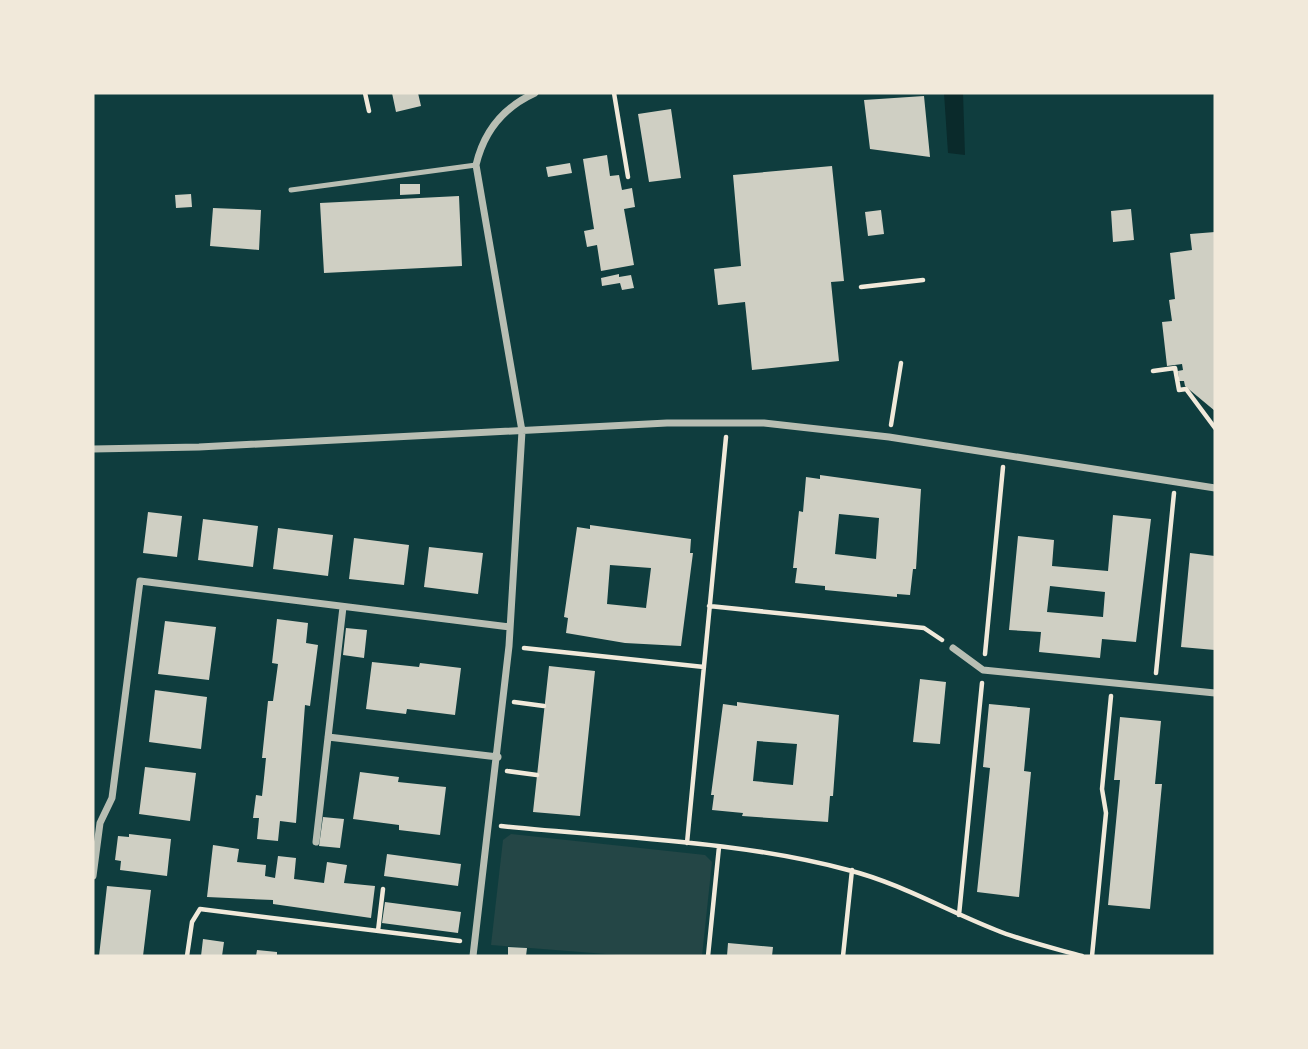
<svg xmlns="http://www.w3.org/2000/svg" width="1308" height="1049" viewBox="0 0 1308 1049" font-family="'PT Sans',sans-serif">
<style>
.green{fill:#244646}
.water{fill:#0a2a2b}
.building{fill:#cfcfc3;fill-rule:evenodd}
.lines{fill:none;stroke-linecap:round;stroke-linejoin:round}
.path{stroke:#f1e9da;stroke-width:4.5}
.service{stroke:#b8beb3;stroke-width:5}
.minor{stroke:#b8beb3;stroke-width:7}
</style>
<rect width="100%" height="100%" fill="#0f3d3e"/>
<path class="green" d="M 511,834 L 705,855 L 712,862 L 702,956 L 631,956 L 491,945 L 503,840 Z"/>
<path class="water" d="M 944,93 L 963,93 L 965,155 L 948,153 Z"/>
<path class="building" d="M 392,93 L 418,93 L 421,106 L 396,112 Z
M 924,96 L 930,157 L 870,149 L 864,100 Z
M 671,109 L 681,178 L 649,182 L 638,114 Z
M 607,155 L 610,176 L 619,175 L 622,190 L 632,188 L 635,207 L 624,209 L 634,265 L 601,271 L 597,245 L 587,247 L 584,231 L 594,229 L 583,159 Z
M 570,163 L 572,173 L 548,177 L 546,167 Z
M 832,166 L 844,281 L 831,282 L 839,361 L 752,370 L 745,302 L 718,305 L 714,269 L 741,266 L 733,175 Z
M 400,184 L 420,184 L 420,194 L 400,195 Z
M 191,194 L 192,207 L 176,208 L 175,195 Z
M 459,196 L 462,266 L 324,273 L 320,203 Z
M 213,208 L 261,210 L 259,250 L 210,246 Z
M 1131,209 L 1134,240 L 1113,242 L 1111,211 Z
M 881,210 L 884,234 L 868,236 L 865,212 Z
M 1215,232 L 1215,411 L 1185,386 L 1184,381 L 1179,381 L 1178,371 L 1183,370 L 1182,364 L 1167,366 L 1162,322 L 1172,321 L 1169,300 L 1175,299 L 1170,253 L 1192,250 L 1190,234 Z
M 619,274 L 619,277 L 631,275 L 634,288 L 622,290 L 620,283 L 602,286 L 601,278 Z
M 820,475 L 921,489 L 916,569 L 913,569 L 910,595 L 897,594 L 897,597 L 825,590 L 825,586 L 795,583 L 797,568 L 793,568 L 799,511 L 803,512 L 806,477 L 820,479 ZM 839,514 L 879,518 L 876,559 L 835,554 Z
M 148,512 L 182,516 L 177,557 L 143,553 Z
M 1113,515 L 1151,519 L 1136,642 L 1102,639 L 1100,658 L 1039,652 L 1041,632 L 1009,630 L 1018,536 L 1054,540 L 1052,566 L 1108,571 ZM 1050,586 L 1105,592 L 1103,617 L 1047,612 Z
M 203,519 L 258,526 L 253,567 L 198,560 Z
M 590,525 L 691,539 L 690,553 L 693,553 L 681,646 L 625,643 L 566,633 L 568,618 L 564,617 L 577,527 L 590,529 ZM 610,565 L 651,568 L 646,608 L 607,604 Z
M 278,528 L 333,535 L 328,576 L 273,569 Z
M 354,538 L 409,545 L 404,585 L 349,579 Z
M 429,547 L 483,553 L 478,594 L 424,587 Z
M 1190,553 L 1215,556 L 1215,650 L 1181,647 Z
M 277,619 L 308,623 L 306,643 L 318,645 L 310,706 L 305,705 L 296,823 L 280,821 L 278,841 L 257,839 L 259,818 L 253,818 L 256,795 L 262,796 L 264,778 L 266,758 L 262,758 L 268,701 L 273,701 L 278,664 L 272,663 Z
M 165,621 L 216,627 L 209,680 L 158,674 Z
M 346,628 L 367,630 L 364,658 L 343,655 Z
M 372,662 L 419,667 L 420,663 L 461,668 L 455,715 L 407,709 L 406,714 L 366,709 Z
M 549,666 L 595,671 L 580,816 L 533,812 Z
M 920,679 L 946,682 L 940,744 L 913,742 Z
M 155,690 L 207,697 L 201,749 L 149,742 Z
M 737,702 L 839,715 L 833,796 L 830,796 L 828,822 L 742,816 L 743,813 L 712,810 L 714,795 L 711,795 L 723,704 L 737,706 ZM 757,741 L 797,744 L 793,785 L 753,781 Z
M 989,704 L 1030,708 L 1024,771 L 1031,772 L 1019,897 L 977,892 L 990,768 L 983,767 Z
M 1120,717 L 1161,721 L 1155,784 L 1162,784 L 1150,909 L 1108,905 L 1120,780 L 1114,780 Z
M 145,767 L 196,773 L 190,821 L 139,814 Z
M 360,772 L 399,777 L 398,782 L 446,787 L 440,835 L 399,830 L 399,825 L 353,819 Z
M 323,817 L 344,819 L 340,848 L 319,846 Z
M 129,834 L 171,839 L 167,876 L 120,870 L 121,861 L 115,860 L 118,836 L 129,837 Z
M 213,845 L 239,849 L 237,862 L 266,865 L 265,876 L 275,878 L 278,856 L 296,858 L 294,879 L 324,883 L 327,862 L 347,865 L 344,883 L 375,886 L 371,918 L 273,904 L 273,900 L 207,897 Z
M 387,854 L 461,864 L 458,886 L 384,876 Z
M 107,886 L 151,890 L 143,956 L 99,956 Z
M 385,902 L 461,912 L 458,933 L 382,923 Z
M 203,939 L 224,942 L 222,956 L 201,956 Z
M 728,943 L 773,947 L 772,956 L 727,956 Z
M 508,947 L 527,948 L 526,956 L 508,956 Z
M 257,950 L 277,952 L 277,956 L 256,956 Z"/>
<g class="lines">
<path class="path" d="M 365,93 L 369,111
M 614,93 L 628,177
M 861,287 L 923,280
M 1153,371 L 1175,368 L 1179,390 L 1186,389 L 1215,428
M 891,425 L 901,363
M 709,606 L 924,628 L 942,640
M 524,648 L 704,667
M 985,654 L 1003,467
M 1156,673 L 1174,493
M 514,702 L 544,706
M 507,771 L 537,775
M 501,826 C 616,838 736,840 848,870 C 900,883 947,911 996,930 C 1023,941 1053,948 1082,956
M 687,843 L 726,437
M 959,915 L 982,683
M 378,931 L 383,889
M 187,956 L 192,922 L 200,909 L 460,941
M 708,956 L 719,847
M 843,956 L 852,870
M 1092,956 L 1106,813 L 1102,789 L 1111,696"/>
<path class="service" d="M 291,190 L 476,165"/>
<path class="minor" d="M 93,449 L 199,447 L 667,423 L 764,423 L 889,437 L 1215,488
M 953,648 L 983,670 L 1215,693
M 328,737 L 498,757
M 316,842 L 343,607
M 93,876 L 100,823 L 112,798 L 140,581 L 510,627
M 473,956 L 509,646 L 522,431 L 476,165 C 484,131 504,107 535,93"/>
</g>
<rect width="1308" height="1049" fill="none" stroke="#f1e9da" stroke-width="189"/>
</svg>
